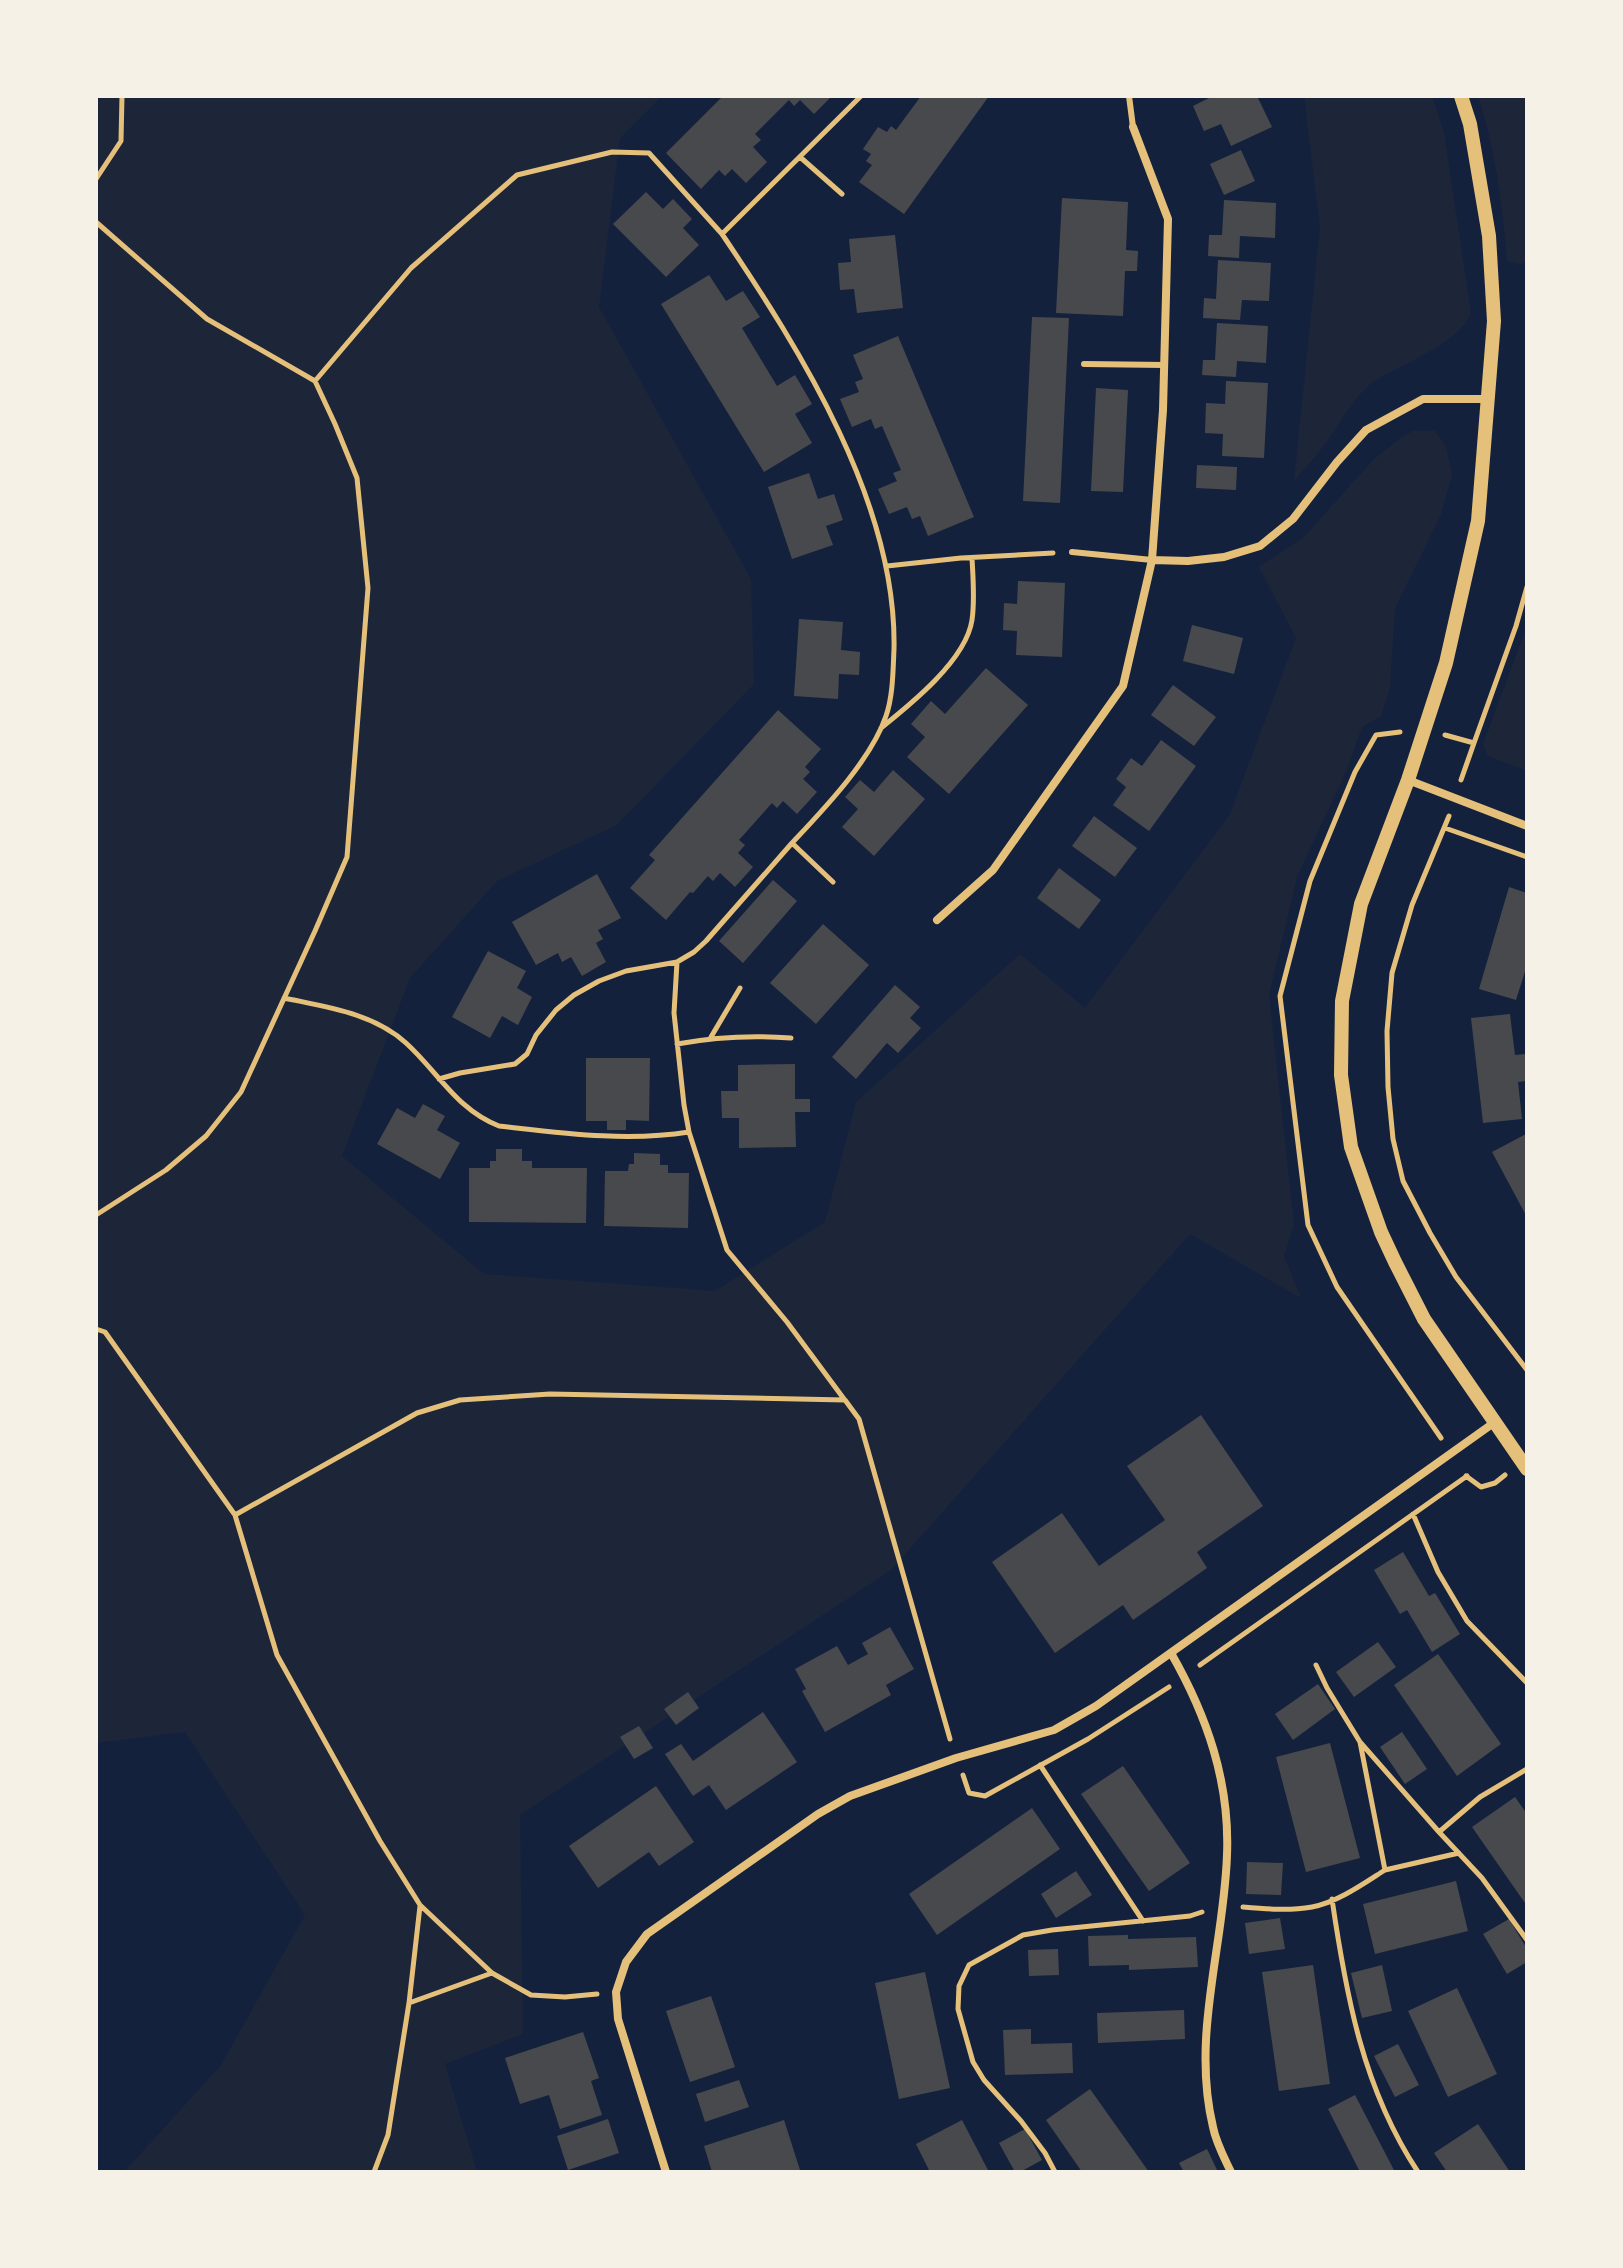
<svg xmlns="http://www.w3.org/2000/svg" width="1623" height="2268" viewBox="0 0 1623 2268" font-family="'Crimson Pro',serif">
<style>
.green{fill:#1d2539}
.building{fill:#48494c}
.lines{fill:none;stroke-linecap:round;stroke-linejoin:round}
.path{stroke:#e5c07b;stroke-width:5}
.service{stroke:#e5c07b;stroke-width:6}
.minor{stroke:#e5c07b;stroke-width:8}
.tertiary{stroke:#e5c07b;stroke-width:14}
</style>
<rect width="100%" height="100%" fill="#14213d"/>
<path class="green" d="M 96,96 L 662,96 L 620,138 L 599,307 L 751,579 L 754,684 L 617,825 L 497,881 L 410,978 L 342,1156 L 484,1274 L 715,1291 L 825,1222 L 856,1102 L 1020,954 L 1085,1008 L 1229,816 L 1296,638 L 1259,567 L 1304,537 L 1374,459 L 1402,437 L 1413,431 L 1435,431 L 1446,446 L 1452,475 L 1440,517 L 1395,608 L 1390,688 L 1381,716 L 1362,727 L 1348,767 L 1297,877 L 1269,995 L 1294,1224 L 1284,1256 L 1301,1298 L 1190,1234 L 891,1570 L 520,1815 L 523,2034 L 445,2064 L 477,2172 L 124,2172 L 221,2065 L 305,1915 L 185,1732 L 96,1743 Z
M 1304,96 L 1432,96 L 1444,132 L 1471,314 C 1455,346 1405,362 1376,380 C 1354,394 1338,428 1322,448 C 1313,460 1303,470 1294,481 L 1320,228 Z
M 1478,96 L 1527,96 L 1527,262 L 1521,264 L 1507,261 C 1503,206 1495,148 1478,96 Z
M 1527,626 L 1527,771 L 1488,756 L 1483,744 Z"/>
<path class="building" d="M 723,96 L 832,96 L 814,114 L 800,100 L 794,106 L 789,100 L 755,134 L 761,140 L 753,147 L 767,162 L 746,183 L 732,169 L 725,176 L 719,170 L 701,189 L 666,153 Z
M 921,96 L 989,96 L 904,214 L 859,182 L 872,165 L 866,161 L 871,154 L 863,149 L 878,127 L 887,132 L 891,126 L 896,130 Z
M 1208,96 L 1257,96 L 1272,127 L 1231,146 L 1221,124 L 1204,131 L 1193,106 L 1209,98 Z
M 1241,150 L 1255,181 L 1224,195 L 1210,164 Z
M 646,192 L 663,209 L 673,199 L 692,219 L 683,228 L 699,245 L 666,277 L 613,224 Z
M 1062,198 L 1128,202 L 1126,250 L 1138,251 L 1137,271 L 1125,271 L 1123,316 L 1056,313 Z
M 1224,200 L 1276,203 L 1275,238 L 1240,236 L 1239,258 L 1208,256 L 1209,235 L 1222,235 Z
M 895,235 L 903,308 L 857,313 L 854,289 L 840,290 L 838,263 L 851,262 L 849,239 Z
M 1218,260 L 1271,263 L 1269,301 L 1242,300 L 1240,320 L 1203,318 L 1204,298 L 1216,299 Z
M 709,275 L 726,301 L 743,291 L 760,317 L 742,328 L 777,386 L 795,375 L 812,404 L 795,414 L 812,443 L 764,472 L 661,304 Z
M 1032,317 L 1069,318 L 1060,503 L 1023,501 Z
M 1217,323 L 1268,326 L 1266,363 L 1237,361 L 1236,377 L 1202,375 L 1203,360 L 1215,360 Z
M 898,336 L 974,517 L 928,536 L 920,516 L 912,519 L 907,507 L 889,514 L 878,489 L 897,481 L 893,473 L 901,470 L 882,426 L 875,429 L 871,419 L 852,427 L 840,399 L 859,392 L 855,382 L 863,379 L 853,355 Z
M 1226,381 L 1268,383 L 1264,458 L 1222,456 L 1223,434 L 1205,433 L 1206,403 L 1225,404 Z
M 1096,388 L 1128,390 L 1123,492 L 1091,491 Z
M 1197,465 L 1237,467 L 1236,490 L 1196,488 Z
M 809,473 L 818,499 L 834,494 L 843,520 L 826,526 L 833,545 L 792,559 L 768,487 Z
M 1018,581 L 1065,583 L 1062,657 L 1016,655 L 1017,631 L 1003,630 L 1004,603 L 1017,604 Z
M 799,619 L 843,622 L 841,650 L 860,652 L 859,675 L 839,674 L 838,699 L 794,696 Z
M 1192,625 L 1243,638 L 1234,674 L 1183,661 Z
M 986,668 L 1028,705 L 949,794 L 907,757 L 925,737 L 911,724 L 931,701 L 945,714 Z
M 1173,685 L 1216,717 L 1194,746 L 1151,715 Z
M 778,710 L 821,749 L 805,767 L 810,772 L 803,779 L 817,792 L 797,814 L 783,801 L 777,808 L 772,803 L 739,840 L 745,845 L 738,853 L 753,867 L 735,887 L 720,873 L 713,881 L 708,876 L 693,893 L 690,892 L 666,920 L 630,888 L 655,860 L 649,855 Z
M 1161,740 L 1196,766 L 1149,831 L 1113,805 L 1126,787 L 1116,779 L 1131,758 L 1142,766 Z
M 893,770 L 925,799 L 874,856 L 842,827 L 858,809 L 845,797 L 860,780 L 874,792 Z
M 1094,816 L 1137,848 L 1115,877 L 1072,846 Z
M 1059,868 L 1101,900 L 1079,929 L 1037,898 Z
M 597,874 L 621,918 L 598,930 L 603,939 L 596,943 L 606,962 L 582,976 L 571,957 L 562,962 L 558,953 L 536,965 L 512,922 Z
M 773,880 L 797,901 L 743,963 L 719,941 Z
M 1509,887 L 1527,893 L 1527,965 L 1516,1000 L 1479,989 Z
M 823,924 L 869,965 L 816,1024 L 770,983 Z
M 488,951 L 526,971 L 517,988 L 532,997 L 518,1025 L 502,1016 L 490,1038 L 452,1017 Z
M 895,985 L 920,1007 L 910,1018 L 921,1028 L 898,1053 L 887,1043 L 856,1079 L 832,1057 Z
M 1510,1014 L 1515,1055 L 1527,1054 L 1527,1081 L 1518,1082 L 1522,1119 L 1483,1123 L 1471,1018 Z
M 586,1058 L 650,1058 L 649,1121 L 626,1120 L 626,1130 L 607,1130 L 607,1121 L 586,1121 Z
M 795,1064 L 795,1099 L 810,1099 L 810,1112 L 795,1112 L 796,1147 L 739,1148 L 739,1118 L 722,1118 L 721,1091 L 738,1091 L 738,1065 Z
M 423,1104 L 445,1116 L 437,1130 L 460,1143 L 440,1179 L 377,1144 L 397,1108 L 415,1118 Z
M 1526,1134 L 1527,1136 L 1527,1217 L 1492,1152 Z
M 496,1149 L 522,1149 L 522,1161 L 532,1161 L 532,1168 L 587,1168 L 586,1223 L 469,1222 L 469,1168 L 490,1168 L 490,1161 L 496,1161 Z
M 634,1153 L 660,1154 L 660,1165 L 668,1165 L 668,1173 L 689,1173 L 688,1228 L 604,1226 L 605,1171 L 628,1171 L 629,1164 L 634,1164 Z
M 1201,1415 L 1263,1506 L 1197,1552 L 1207,1568 L 1133,1620 L 1123,1605 L 1055,1653 L 992,1562 L 1062,1513 L 1099,1566 L 1165,1520 L 1127,1466 Z
M 1403,1552 L 1429,1596 L 1435,1593 L 1460,1634 L 1432,1652 L 1407,1610 L 1400,1614 L 1374,1570 Z
M 890,1627 L 914,1669 L 886,1685 L 891,1695 L 825,1732 L 802,1691 L 806,1689 L 795,1669 L 837,1646 L 848,1665 L 868,1654 L 862,1643 Z
M 1378,1642 L 1396,1667 L 1354,1697 L 1336,1672 Z
M 1438,1654 L 1501,1744 L 1457,1776 L 1394,1685 Z
M 1318,1684 L 1335,1709 L 1293,1740 L 1275,1714 Z
M 688,1692 L 699,1708 L 676,1725 L 664,1709 Z
M 763,1712 L 797,1762 L 726,1810 L 709,1785 L 693,1796 L 665,1754 L 681,1744 L 693,1761 Z
M 639,1726 L 653,1748 L 634,1759 L 620,1737 Z
M 1402,1732 L 1427,1769 L 1405,1784 L 1380,1747 Z
M 1330,1743 L 1360,1858 L 1306,1872 L 1276,1757 Z
M 1123,1766 L 1190,1863 L 1149,1891 L 1081,1794 Z
M 656,1786 L 694,1842 L 659,1866 L 649,1852 L 598,1888 L 569,1846 Z
M 1515,1797 L 1527,1814 L 1527,1906 L 1472,1827 Z
M 1032,1808 L 1060,1849 L 937,1935 L 909,1894 Z
M 1247,1862 L 1283,1863 L 1281,1895 L 1246,1894 Z
M 1076,1871 L 1092,1895 L 1056,1918 L 1041,1894 Z
M 1456,1881 L 1468,1931 L 1375,1954 L 1363,1904 Z
M 1280,1918 L 1285,1949 L 1249,1954 L 1245,1923 Z
M 1509,1919 L 1527,1949 L 1527,1962 L 1507,1974 L 1483,1934 Z
M 1128,1935 L 1128,1939 L 1196,1937 L 1198,1967 L 1129,1970 L 1129,1965 L 1089,1966 L 1088,1936 Z
M 1058,1949 L 1059,1975 L 1029,1976 L 1028,1950 Z
M 1313,1965 L 1330,2084 L 1279,2091 L 1262,1972 Z
M 1382,1965 L 1392,2011 L 1362,2018 L 1351,1973 Z
M 925,1972 L 950,2088 L 899,2099 L 875,1983 Z
M 1457,1988 L 1497,2074 L 1448,2097 L 1408,2011 Z
M 711,1996 L 735,2067 L 690,2082 L 666,2011 Z
M 1184,2010 L 1185,2039 L 1098,2043 L 1097,2013 Z
M 1031,2029 L 1031,2044 L 1072,2043 L 1073,2073 L 1005,2075 L 1003,2030 Z
M 583,2032 L 599,2078 L 591,2081 L 602,2115 L 560,2129 L 549,2095 L 520,2104 L 505,2058 Z
M 1398,2044 L 1419,2085 L 1395,2097 L 1374,2056 Z
M 739,2080 L 749,2107 L 705,2122 L 696,2094 Z
M 1090,2089 L 1149,2172 L 1082,2172 L 1046,2120 Z
M 1355,2095 L 1395,2172 L 1360,2172 L 1328,2109 Z
M 608,2119 L 619,2153 L 568,2170 L 557,2136 Z
M 784,2120 L 800,2170 L 795,2172 L 712,2172 L 704,2146 Z
M 962,2120 L 989,2172 L 930,2172 L 916,2144 Z
M 1478,2124 L 1510,2172 L 1447,2172 L 1434,2153 Z
M 1025,2129 L 1042,2160 L 1020,2172 L 1015,2172 L 999,2143 Z
M 1207,2149 L 1218,2172 L 1184,2172 L 1179,2163 Z"/>
<g class="lines">
<path class="path" d="M 800,157 L 842,194
M 96,179 L 121,141 L 122,96
M 96,222 L 207,319 L 315,381 L 335,424 L 357,478 L 368,588 L 347,857 L 315,931 L 241,1092 L 206,1136 L 166,1170 L 96,1215
M 315,381 L 411,268 L 517,175 L 612,152 L 649,153 L 722,234
M 887,566 L 961,558 L 1053,553
M 881,728 C 911,704 966,660 972,620 C 975,600 973,578 972,558
M 1400,732 L 1376,735 L 1355,772 L 1310,881 L 1280,996 L 1308,1225 L 1337,1287 L 1441,1438
M 1445,735 L 1474,743 L 1516,626 L 1527,587
M 1461,780 L 1474,743
M 1449,816 L 1412,905 L 1392,973 L 1387,1031 L 1388,1087 L 1393,1139 L 1403,1181 L 1430,1233 L 1456,1277 L 1527,1370
M 1445,828 L 1527,857
M 833,882 L 792,843 C 824,809 871,760 886,716 C 893,696 893,671 894,649 C 897,504 801,351 722,234 L 861,96
M 284,998 C 326,1007 373,1013 406,1043 C 438,1072 457,1110 499,1126 C 562,1133 626,1142 689,1132 L 684,1105 L 674,1013 L 677,962
M 711,1037 L 740,988
M 677,1044 C 715,1037 751,1035 791,1038
M 439,1079 L 460,1073 L 515,1064 L 527,1054 L 536,1035 L 556,1010 L 574,995 L 599,981 L 626,971 L 677,962 L 694,952 L 706,941 L 792,843
M 689,1132 L 727,1250 L 787,1322 L 844,1399
M 96,1329 L 105,1332 L 235,1515 L 277,1655 L 380,1841 L 420,1905 L 492,1973 L 531,1995 L 565,1997 L 597,1994
M 1466,1476 L 1481,1487 L 1495,1483 L 1505,1475
M 1413,1514 L 1438,1572 L 1467,1621 L 1527,1683
M 235,1515 L 417,1413 L 460,1400 L 550,1394 L 845,1400 L 859,1419 L 950,1739
M 1200,1665 L 1467,1476
M 1316,1665 L 1327,1688 L 1360,1742
M 1040,1765 L 1143,1921
M 1527,1769 L 1480,1797 L 1439,1832 L 1482,1878 L 1527,1940
M 963,1775 L 969,1793 L 985,1796 L 1088,1739 L 1169,1687
M 1439,1832 L 1360,1742 L 1385,1870 L 1459,1853
M 1332,1899 C 1346,1995 1363,2089 1418,2172
M 1243,1907 C 1266,1909 1289,1911 1312,1907 C 1338,1902 1363,1884 1385,1870
M 409,2003 L 492,1973
M 374,2172 L 388,2135 L 409,2003 L 420,1906
M 1055,2172 L 1045,2153 L 1021,2121 L 984,2080 L 973,2062 L 958,2009 L 959,1986 L 969,1965 L 1023,1935 L 1052,1930 L 1190,1916 L 1202,1912"/>
<path class="service" d="M 1129,96 L 1133,127
M 1084,364 L 1165,365
M 1072,552 L 1152,560"/>
<path class="minor" d="M 1152,560 L 1188,561 L 1224,557 L 1260,546 L 1293,519 L 1337,462 L 1366,430 L 1423,399 L 1488,399
M 1408,780 L 1527,826
M 937,920 L 993,870 L 1123,686 L 1152,560 L 1163,410 L 1168,219 L 1133,127
M 1171,1653 C 1207,1716 1230,1782 1227,1855 C 1224,1946 1191,2036 1213,2127 C 1216,2143 1224,2157 1231,2172
M 666,2172 L 618,2019 L 616,1992 L 626,1962 L 647,1934 L 818,1814 L 850,1796 L 956,1758 L 1054,1730 L 1096,1706 L 1495,1422"/>
<path class="tertiary" d="M 1461,96 L 1470,124 L 1489,236 L 1494,321 L 1478,521 L 1446,663 L 1408,780 L 1361,904 L 1342,1001 L 1341,1075 L 1351,1147 L 1381,1232 L 1395,1262 L 1424,1319 L 1527,1469"/>
</g>
<rect width="1623" height="2268" fill="none" stroke="#f6f1e7" stroke-width="196"/>
</svg>
